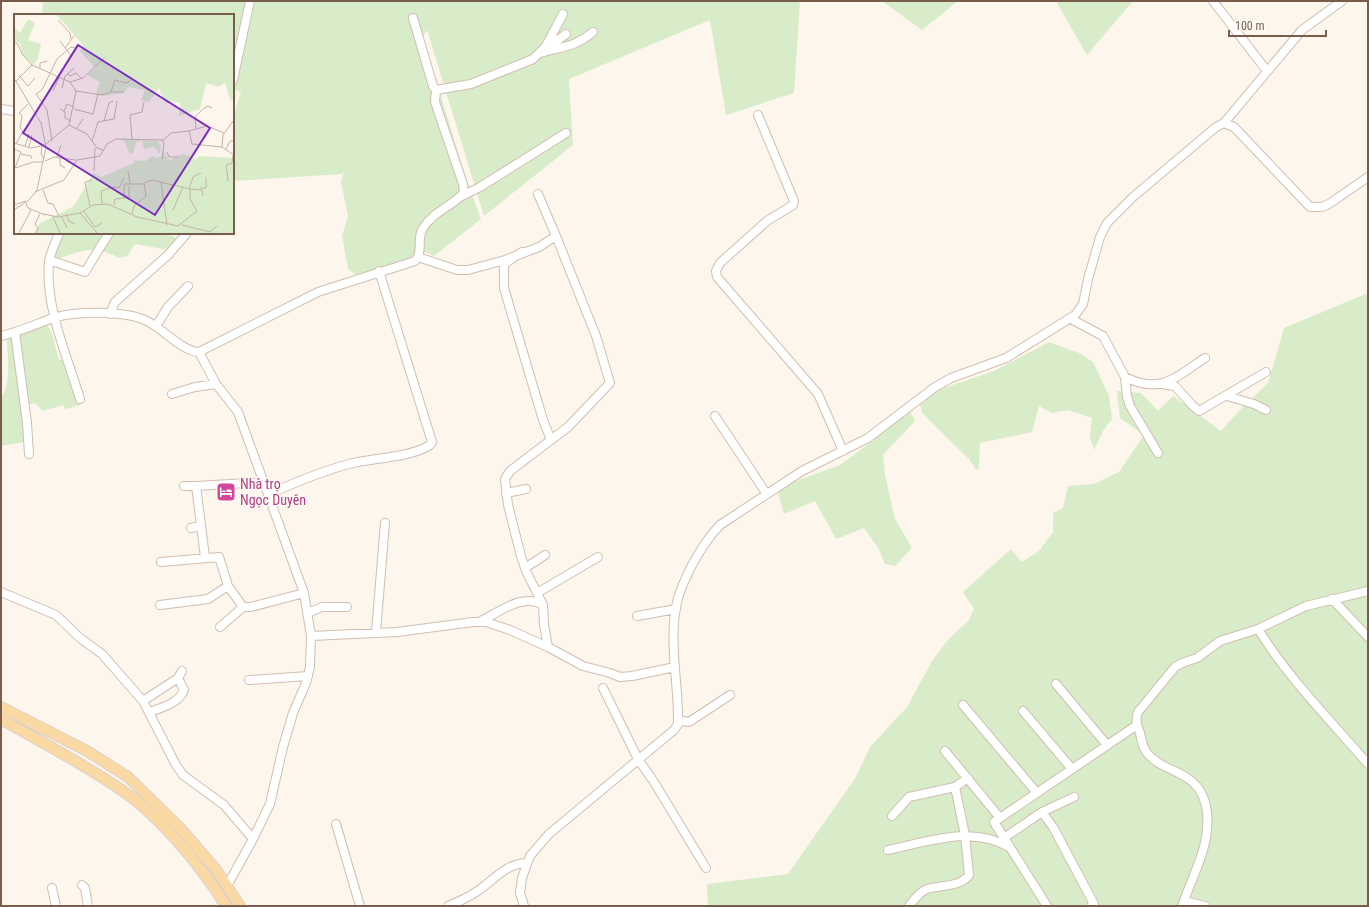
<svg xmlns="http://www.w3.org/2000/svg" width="1369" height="907" viewBox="0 0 1369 907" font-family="'Roboto Condensed',sans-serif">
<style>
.green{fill:#d8ecc9}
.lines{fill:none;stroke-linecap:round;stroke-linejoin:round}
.minor-casing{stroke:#d1beb0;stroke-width:10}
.major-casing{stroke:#dad1cd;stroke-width:12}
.minor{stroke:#fff;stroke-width:8}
.major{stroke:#fbd9a5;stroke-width:10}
.labels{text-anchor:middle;stroke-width:3;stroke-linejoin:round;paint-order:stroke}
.hotel-label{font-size:14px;fill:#b23c85;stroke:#fffaf3;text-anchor:start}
.inset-road{fill:none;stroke:#c5b3a7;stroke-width:1}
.view{fill:#7b2cbf;fill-opacity:0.15;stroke:#7b2cbf;stroke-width:2}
.inset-edge{fill:none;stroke:#7a5c4d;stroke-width:2}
</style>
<rect width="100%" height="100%" fill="#fdf6ec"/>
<path class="green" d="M 43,1 L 800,1 L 794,93 L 726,115 L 710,20 L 569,79 L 573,145 L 484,216 L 427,30 L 342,174 L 233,181 L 233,118 L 241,92 L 233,89 L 233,15 L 42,15 Z
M 882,1 L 958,1 L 922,30 Z
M 1056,1 L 1133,1 L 1087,55 Z
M 421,40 L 424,41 L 468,184 L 481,219 L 434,256 L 426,252 L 413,258 L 357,276 L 348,269 L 342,236 L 348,216 L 341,182 L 344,171 Z
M 62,233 L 161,233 L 175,237 L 177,241 L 168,250 L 135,244 L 127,256 L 119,258 C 94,244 81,251 57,259 L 54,254 Z
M 1368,293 L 1368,906 L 708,906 L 707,884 L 788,874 L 856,777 L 870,747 L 907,707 L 932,661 L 947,641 L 969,620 L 974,609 L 963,592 L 1011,549 L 1022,562 L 1039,551 L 1053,532 L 1053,513 L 1063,508 L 1068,486 L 1094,484 L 1119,472 L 1144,435 L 1120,418 L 1117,391 L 1141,393 L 1158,411 L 1173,396 L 1221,431 L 1236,414 L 1268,383 L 1284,328 Z
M 46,323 L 52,333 L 59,360 L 65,359 L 80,405 L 65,409 L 63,405 L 43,411 L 35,403 L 23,406 L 25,442 L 1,446 L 1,397 C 12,386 7,354 7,338 Z
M 1049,342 L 1079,353 L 1093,362 L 1109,396 L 1112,419 L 1103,431 L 1094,450 L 1090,437 L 1092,418 L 1068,410 L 1052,413 L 1039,406 L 1032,432 L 980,443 L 979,468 L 976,470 L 969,459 L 922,413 L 920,405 L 938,390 L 994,371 Z
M 909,410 L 915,421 L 883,455 L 885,475 L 895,519 L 912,548 L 895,566 L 885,564 L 879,549 L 864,528 L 836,539 L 815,501 L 784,514 L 778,492 L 790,483 L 840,465 L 875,439 Z"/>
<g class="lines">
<defs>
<path id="minor" d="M 1213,1 L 1267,71
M 413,18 L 433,86 L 436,90
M 566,34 L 540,53 C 562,46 574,48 593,32
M 233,80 L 250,1
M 1,109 L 14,111
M 758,115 L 794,201 L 793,205 L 767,221 L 720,263 L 716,271 L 717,277 L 818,394 L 843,451
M 1224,123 L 1302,30 L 1342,1
M 462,196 L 480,187 L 566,133
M 59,233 C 56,242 50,253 49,262 C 45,308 67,355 80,399
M 522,252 L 504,264 L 504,288 L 543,420 L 551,440
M 418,257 L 457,270 L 468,270 L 505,260 L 539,247 L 556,236 L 538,194
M 49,260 L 85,272 L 109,233
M 110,314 L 115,302 L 168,255 L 187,233
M 1071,319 L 1103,336 L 1125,377 L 1127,397 L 1130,406 L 1158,453
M 156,326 L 168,307 L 188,286
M 15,332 L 27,423 L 29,454
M 1,336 C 19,332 36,324 53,318 C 76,311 124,310 147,321 C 162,328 183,352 199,352 L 216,384 L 238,412 L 304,593 L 311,636 L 310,667 L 306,683 L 293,713 L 283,747 L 270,804 L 253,839 L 227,886
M 199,352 L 318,292 L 415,261 C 424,251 416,238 423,228 C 433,212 452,206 464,193 L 463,184 L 435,102 L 436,90 L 471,84 L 533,59 L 546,46 L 563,14
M 1125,377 C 1161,395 1176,377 1205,358
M 1161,384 L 1175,386 L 1192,405 L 1199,411 L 1266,372
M 172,394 L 195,387 L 216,384
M 1227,396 L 1254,404 L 1266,410
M 715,416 L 766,493
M 184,486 L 196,486
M 506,493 L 526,489
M 269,494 C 296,482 324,470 353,463 C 375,458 412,457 430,445 L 432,442 L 379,271
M 191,528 L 200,526
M 205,557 L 196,486 L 263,482
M 161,562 L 219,557 L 228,586 L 243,607 L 251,607 L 304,593
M 525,568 L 545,555
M 1,592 L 56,615 L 80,638 L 102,654 L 143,701 L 176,765 L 183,775 L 224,805 L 253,839
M 537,593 L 598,557
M 1332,599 L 1368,637
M 160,605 L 208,599 L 228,586
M 308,613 L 322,607 L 347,607
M 637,616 L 676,609
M 479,622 C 498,613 523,592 543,605
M 220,627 L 243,607
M 1258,629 C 1289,679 1330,720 1368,764
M 376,632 L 385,523
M 311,636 L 397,632 L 473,622 L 486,622 L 510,630 L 548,647 L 583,666 L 610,673 L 620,677 L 632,676 L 675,667
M 548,647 L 544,625 L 543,605 L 526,571 L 521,556 L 508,505 L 505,479 L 510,471 L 568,427 L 610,383 L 596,336 L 556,236
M 249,680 L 308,676
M 1056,684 L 1107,745
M 603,688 L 638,759 L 654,782 L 706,868
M 143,701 L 178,678 L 182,671
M 963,705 L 1037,793
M 1023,711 L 1072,769
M 150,712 C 163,707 179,703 184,690 L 178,678
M 678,720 L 689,722 L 730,695
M 945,751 L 1000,818
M 1042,812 L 1053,827 L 1094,904 L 1091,906
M 892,816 L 909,797 L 955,787
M 336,824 L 360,906
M 1004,838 L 1042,812 L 1074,797
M 888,850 C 927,842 972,825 1009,847
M 82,885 L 85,888 L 88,906
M 52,888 L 56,906
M 1184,901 L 1205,906
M 448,906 C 458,902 467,898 476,892 C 493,881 506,863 527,863
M 524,906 L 520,893 L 522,878 L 530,856 L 549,834 L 674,730 L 678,724 C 679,684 668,642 677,602 C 680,589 686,577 692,565 C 700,551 708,537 720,525 L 802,471 L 868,438 L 935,387 L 951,378 L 1006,358 L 1075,315 L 1083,304 L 1088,279 L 1100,237 L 1107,223 L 1133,197 L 1216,127 L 1224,123 L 1234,127 L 1310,207 L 1322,207 L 1329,204 L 1368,177
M 909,906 C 914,900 919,892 927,889 C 940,885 961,887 969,875 L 965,835 L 955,787 L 968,778
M 1047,906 L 994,822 L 1137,725
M 1182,906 C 1193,874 1213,842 1206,806 C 1198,769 1165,775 1147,753 C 1143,748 1141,739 1140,733 C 1137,725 1135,720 1138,712 L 1175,667 L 1182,663 L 1197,658 L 1220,641 L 1258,629 L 1306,606 L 1368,591"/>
<path id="major" d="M 1,707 L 87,751 L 128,777 L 181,829 L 217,871 L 240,906
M 1,719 C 41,742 82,763 120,789 C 159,815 201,866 226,906"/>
</defs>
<use href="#minor" class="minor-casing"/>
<use href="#major" class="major-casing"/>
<use href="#minor" class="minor"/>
<use href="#major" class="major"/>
</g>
<defs>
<symbol id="hotel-square" viewBox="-11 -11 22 22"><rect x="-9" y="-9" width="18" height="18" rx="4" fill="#d1479c" stroke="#fffaf3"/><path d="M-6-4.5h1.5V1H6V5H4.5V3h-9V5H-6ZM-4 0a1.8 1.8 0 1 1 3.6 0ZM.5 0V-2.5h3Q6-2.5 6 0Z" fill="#fff"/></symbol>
</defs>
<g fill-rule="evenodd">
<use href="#hotel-square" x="215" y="481" width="22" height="22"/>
</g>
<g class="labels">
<g class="hotel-label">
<text x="240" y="489">Nhà trọ<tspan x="240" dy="16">Ngọc Duyên</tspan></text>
</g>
</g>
<g transform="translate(14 14)">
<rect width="220" height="220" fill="#fdf6ec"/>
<path d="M 43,1 L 220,1 L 220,86 L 216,86 L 211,68 L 205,73 L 192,69 L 186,95 L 165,102 L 166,88 L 151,89 L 145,74 L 135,88 L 127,86 L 131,76 L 114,73 L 110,79 L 90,82 L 82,79 L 86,68 L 73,61 L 81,54 L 66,37 L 69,31 ZM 14,5 L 21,9 L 14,26 L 27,30 L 24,45 L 19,51 L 9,41 L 6,29 L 0,28 L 0,13 L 6,19 ZM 109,125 L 127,125 L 127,127 L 122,128 L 119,139 L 116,140 ZM 128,126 L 144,127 L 147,132 L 146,139 L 142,140 L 144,137 L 140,133 L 130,135 ZM 148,136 L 156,146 L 168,140 L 178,142 L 181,146 L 185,142 L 220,144 L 220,219 L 21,219 L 25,210 L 60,192 L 79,159 L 87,163 L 120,149 L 121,146 L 131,147 L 138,142 L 143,144 L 148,142 Z" fill="#d8ecc9"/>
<path class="inset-road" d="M 44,6 L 56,19 L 57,25M 46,27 L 58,43M 0,29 L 4,30 L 8,40 L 18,51M 51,34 L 60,22M 26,54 L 26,49 L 33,47M 53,59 L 56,62 L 62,59 L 68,65M 5,61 L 14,72 L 21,64M 0,64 L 27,109 L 32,133 L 23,176 L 15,186 L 0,196M 2,67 L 18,51 L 56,68 L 62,77 L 55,111 L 32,130M 56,68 L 69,64 L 91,43M 48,74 L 51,62 L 60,54M 39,77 L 45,64M 62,77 L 88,81 L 97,78 L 101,66 L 112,69 L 117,66M 97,78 L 110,78M 46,95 L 51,98 L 51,104 L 57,107M 60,95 L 79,100 L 84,80M 50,97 L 53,90 L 60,93M 90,107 L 95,89 L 99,87M 55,111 L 73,120 L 83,134 L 89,136M 182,114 L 181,103 L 190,94 L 194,92 L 198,94M 62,115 L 69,105M 175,117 L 193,112 L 210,119M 118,125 L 116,101 L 128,98 L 130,88M 148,126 L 150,130 L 148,145M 38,127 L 33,96 L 22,80 L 28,76 L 43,45 L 57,33 L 61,34M 78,127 L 84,108 L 100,105 L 103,87M 0,129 L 17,134 L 31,131M 2,130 L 9,117 L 6,114 L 8,102 L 5,99 L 14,90M 11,132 L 15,120M 28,132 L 27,140 L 30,145M 15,133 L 18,121M 208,133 L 209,121 L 220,106M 0,135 L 7,138 L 1,154 L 19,148 L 29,148M 212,135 L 216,127 L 220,127M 153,138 L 155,143 L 164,143M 7,140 L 17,142 L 18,145M 43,143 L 47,131M 46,144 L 46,151 L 51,154M 31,147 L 40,143 L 62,146M 80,157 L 81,134M 114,157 L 116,170M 187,159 L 179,163 L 175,175 L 188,176 L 189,182M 214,167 L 212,151 L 218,149 L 219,141M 147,168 L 153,211M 186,174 L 192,174 L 192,163M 29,176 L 34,189 L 39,190 L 45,202M 21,178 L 50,166 L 63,146 L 86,142 L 93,130 L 102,125 L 149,126 L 157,119 L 175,117 L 178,130 L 208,133 L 220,141M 110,184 L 115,184 L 115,172M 12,189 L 14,194 L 31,201M 88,190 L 87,177 L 99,173 L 105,174 L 110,164M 0,191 L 12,187M 100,191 L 101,185 L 110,184 L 110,170 L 130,170M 76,192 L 71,168 L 78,166M 69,196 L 81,213 L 88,209M 159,196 L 169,173M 66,199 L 83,219M 29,200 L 44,203 L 66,199 L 79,191 L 94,190 L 123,203 L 164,212 L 183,197 L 176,185 L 176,175 L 138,166 L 130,169 L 132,182 L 120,192 L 118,200M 52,200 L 55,207 L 61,210M 47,202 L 53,214M 39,203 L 46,219M 168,211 L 196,218 L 203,212M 5,219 L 17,196M 22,219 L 24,214 L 21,210 L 26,200"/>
<path class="view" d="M 64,31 L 196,114 L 141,201 L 9,119 Z"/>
<rect width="220" height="220" class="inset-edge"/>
</g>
<rect width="1369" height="907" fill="none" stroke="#7a5c4d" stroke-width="4"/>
<path d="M1229 30v6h97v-6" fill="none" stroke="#7a5c4d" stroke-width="2"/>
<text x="1235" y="30" font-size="12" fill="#7a5c4d" stroke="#fffaf3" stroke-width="3" paint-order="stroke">100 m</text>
</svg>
